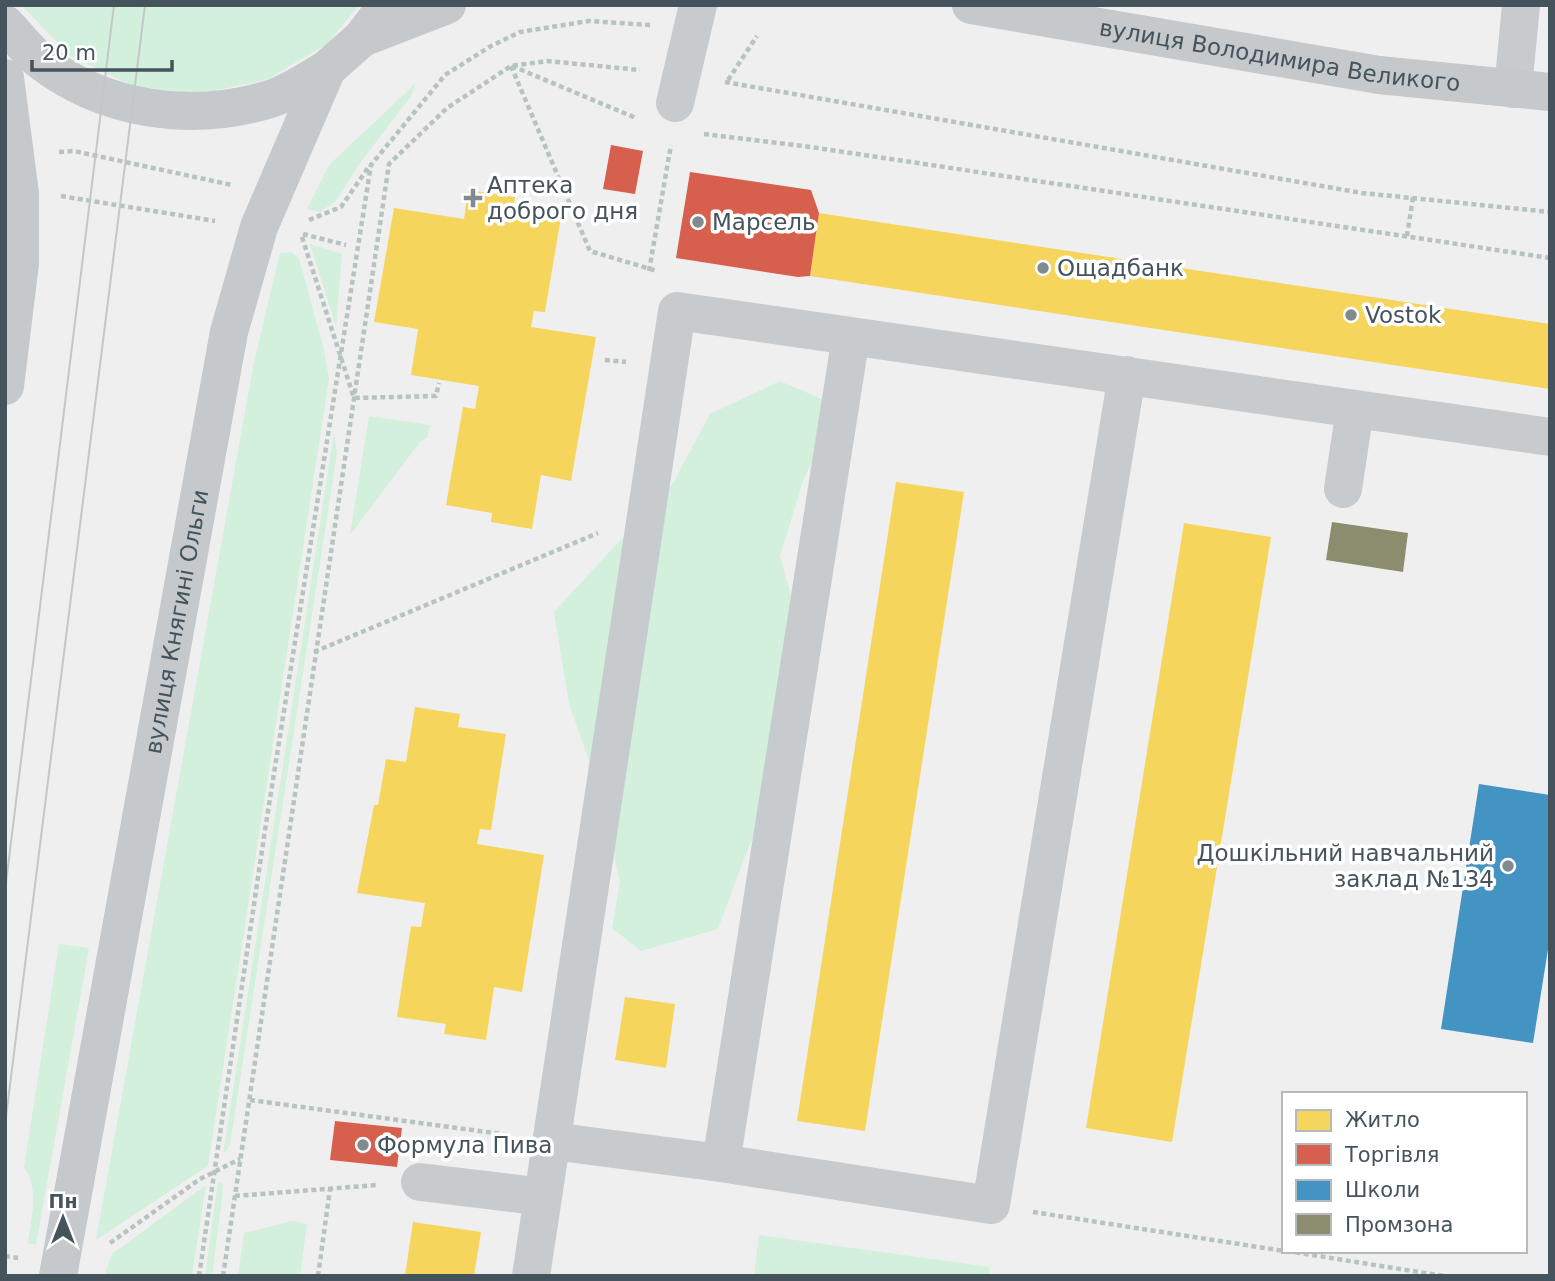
<svg xmlns="http://www.w3.org/2000/svg" width="1555" height="1281" viewBox="0 0 1555 1281" font-family="'DejaVu Sans',sans-serif">
<style>
.green{fill:#d2f0dc}
.homes{fill:#f6d55c}
.shops{fill:#d6604d}
.schools{fill:#4393c3}
.industry{fill:#8c8c6e}
.lines{fill:none;stroke-linecap:round;stroke-linejoin:round}
.path{stroke:#b6c3bf;stroke-width:4.5;stroke-dasharray:5 3.5;stroke-linecap:butt}
.minor{stroke:#c8cbce;stroke-width:38}
.major{stroke:#c5c9cc;stroke-width:38}
.tram{stroke:#c4c6c8;stroke-width:2}
.poi-dot{fill:#818a8f;stroke:#fff;stroke-width:2.5}
.labels{text-anchor:middle;stroke-width:7;stroke-linejoin:round;paint-order:stroke}
.street-label{font-size:23px;fill:#45535c;stroke:#fff}
.poi-label{font-size:23px;fill:#45535c;stroke:#fff;text-anchor:start}
</style>
<rect width="100%" height="100%" fill="#f0efef"/>
<path class="green" d="M 21,5 L 359,5 L 327,44 L 268,79 L 201,94 L 133,86 L 71,56 Z
M 416,83 L 411,96 L 357,167 L 337,200 L 320,212 L 307,209 L 329,165 Z
M 310,244 L 342,254 L 336,327 Z
M 291,252 L 299,258 L 324,350 L 329,379 L 208,1166 L 96,1240 L 254,362 L 280,253 Z
M 780,381 L 840,407 L 804,478 L 780,556 L 801,632 L 776,786 L 745,856 L 718,929 L 641,951 L 612,928 L 620,882 L 599,789 L 569,704 L 554,612 L 673,483 L 710,414 Z
M 369,416 L 430,425 L 427,438 L 420,442 L 350,535 Z
M 334,432 L 337,453 L 230,1145 L 223,1155 Z
M 59,944 L 89,948 L 36,1245 L 28,1243 C 31,1217 40,1190 24,1167 Z
M 218,1182 L 223,1184 L 223,1190 L 212,1276 L 205,1276 Z
M 206,1185 L 192,1276 L 104,1276 L 112,1254 Z
M 293,1221 L 307,1224 L 300,1276 L 238,1276 L 244,1233 Z
M 759,1235 L 990,1267 L 989,1276 L 754,1276 Z"/>
<path class="homes" d="M 468,190 L 515,197 L 513,209 L 561,217 L 545,312 L 534,311 L 531,327 L 596,337 L 571,481 L 541,475 L 532,529 L 491,522 L 492,513 L 446,505 L 463,407 L 475,409 L 479,386 L 411,375 L 418,329 L 374,322 L 394,208 L 464,219 Z
M 819,213 L 1550,324 L 1550,389 L 810,276 Z
M 896,482 L 964,492 L 865,1131 L 797,1121 Z
M 1184,523 L 1271,537 L 1172,1142 L 1086,1128 Z
M 415,707 L 460,714 L 458,727 L 506,734 L 491,830 L 480,829 L 477,844 L 544,855 L 522,992 L 494,987 L 486,1040 L 444,1034 L 446,1024 L 397,1017 L 411,926 L 421,927 L 425,903 L 357,893 L 374,805 L 378,805 L 386,759 L 406,762 Z
M 625,997 L 675,1004 L 666,1068 L 615,1060 Z
M 413,1222 L 481,1232 L 474,1276 L 405,1276 Z"/>
<path class="shops" d="M 611,145 L 643,151 L 635,194 L 603,189 Z
M 690,172 L 811,190 L 819,213 L 810,276 L 798,277 L 676,258 Z
M 335,1121 L 402,1128 L 397,1167 L 330,1160 Z"/>
<path class="schools" d="M 1479,784 L 1550,795 L 1550,937 L 1533,1043 L 1441,1029 Z"/>
<path class="industry" d="M 1332,522 L 1408,533 L 1403,572 L 1326,560 Z"/>
<g class="lines">
<path class="path" d="M 511,66 L 590,251 L 657,271
M 512,66 L 636,118
M 728,80 L 757,36
M 725,82 L 1362,193 L 1550,212
M 704,134 L 811,147 L 1550,258
M 59,152 L 74,151 L 232,185
M 61,196 L 215,221
M 309,220 L 341,207 L 368,168
M 303,234 L 346,245
M 1407,236 L 1413,197
M 302,237 L 354,398 L 436,396 L 439,383
M 649,271 L 671,145
M 605,360 L 626,362
M 314,652 L 598,533
M 250,1100 L 509,1135
M 235,1196 L 377,1185
M 1033,1212 L 1284,1251
M 110,1243 L 200,1179 L 240,1159
M 1287,1251 L 1444,1276
M 5,1256 L 18,1258
M 199,1276 L 265,830 L 371,165 L 445,75 L 491,46 L 520,32 L 589,21 L 650,25
M 223,1276 L 389,164 L 447,108 L 511,66 L 547,61 L 640,70
M 318,1276 L 330,1189"/>
<path class="minor" d="M 1513,89 L 1521,5
M 675,103 L 698,5
M 1343,489 L 1355,409
M 552,1141 L 721,1163 L 991,1205 L 1127,375
M 721,1163 L 851,336
M 420,1182 L 543,1197
M 531,1276 L 677,311 L 1550,437"/>
<g class="major">
<path id="s1" d="M 971,5 L 1379,75 L 1550,92"/>
<path d="M 5,24 C 16,35 26,49 38,59 C 103,111 192,123 270,99 C 290,93 309,79 327,69"/>
<path d="M 362,38 L 447,5"/>
<path d="M 5,78 L 20,194 L 20,263 L 5,386"/>
<path id="s2" d="M 58,1276 L 229,332 L 259,227 L 327,69 L 362,38 L 387,5"/>
</g>
<path class="tram" d="M 5,891 L 114,5
M 5,1125 L 145,5"/>
</g>
<g class="poi-dot">
<path d="M469.5 187.5h7v7h7v7h-7v7h-7v-7h-7v-7h7z"/>
<circle cx="698" cy="222" r="7"/>
<circle cx="1043" cy="268" r="7"/>
<circle cx="1351" cy="315" r="7"/>
<circle cx="1508" cy="866" r="7"/>
<circle cx="363" cy="1145" r="7"/>
</g>
<g class="labels">
<g class="street-label">
<text dy="8" stroke="none"><textPath href="#s1" startOffset="313">вулиця Володимира Великого</textPath></text>
<text dy="8" stroke="none"><textPath href="#s2" startOffset="665">вулиця Княгині Ольги</textPath></text>
</g>
<g class="poi-label">
<text x="487" y="193">Аптека<tspan x="487" dy="26">доброго дня</tspan></text>
<text x="712" y="230">Марсель</text>
<text x="1057" y="276">Ощадбанк</text>
<text x="1365" y="323">Vostok</text>
<text x="1494" y="861" text-anchor="end">Дошкільний навчальний<tspan x="1494" dy="26">заклад №134</tspan></text>
<text x="377" y="1153">Формула Пива</text>
</g>
</g>
<rect width="1555" height="1281" fill="none" stroke="#45535c" stroke-width="14"/>
<rect x="1282" y="1092" width="245" height="161" fill="#ffffff" stroke="#b5babe" stroke-width="2"/>
<rect x="1296" y="1110" width="35" height="21" fill="#f6d55c" stroke="#b5babe" stroke-width="2"/>
<text x="1345" y="1127" font-size="21" fill="#45535c">Житло</text>
<rect x="1296" y="1144" width="35" height="21" fill="#d6604d" stroke="#b5babe" stroke-width="2"/>
<text x="1345" y="1162" font-size="21" fill="#45535c">Торгівля</text>
<rect x="1296" y="1180" width="35" height="21" fill="#4393c3" stroke="#b5babe" stroke-width="2"/>
<text x="1345" y="1197" font-size="21" fill="#45535c">Школи</text>
<rect x="1296" y="1214" width="35" height="21" fill="#8c8c6e" stroke="#b5babe" stroke-width="2"/>
<text x="1345" y="1232" font-size="21" fill="#45535c">Промзона</text>
<g transform="translate(63 1218)" stroke="#ffffff" stroke-width="5" paint-order="stroke">
<path d="M0-5L12 26L0 18L-12 26Z" fill="#45535c"/>
<text y="-10" font-size="19" font-weight="bold" text-anchor="middle" fill="#45535c">Пн</text>
</g>
<path d="M32 60v10h140v-10" fill="none" stroke="#45535c" stroke-width="3.5"/>
<text x="42" y="60" font-size="21" fill="#45535c" stroke="#ffffff" stroke-width="5" paint-order="stroke">20 m</text>
</svg>
